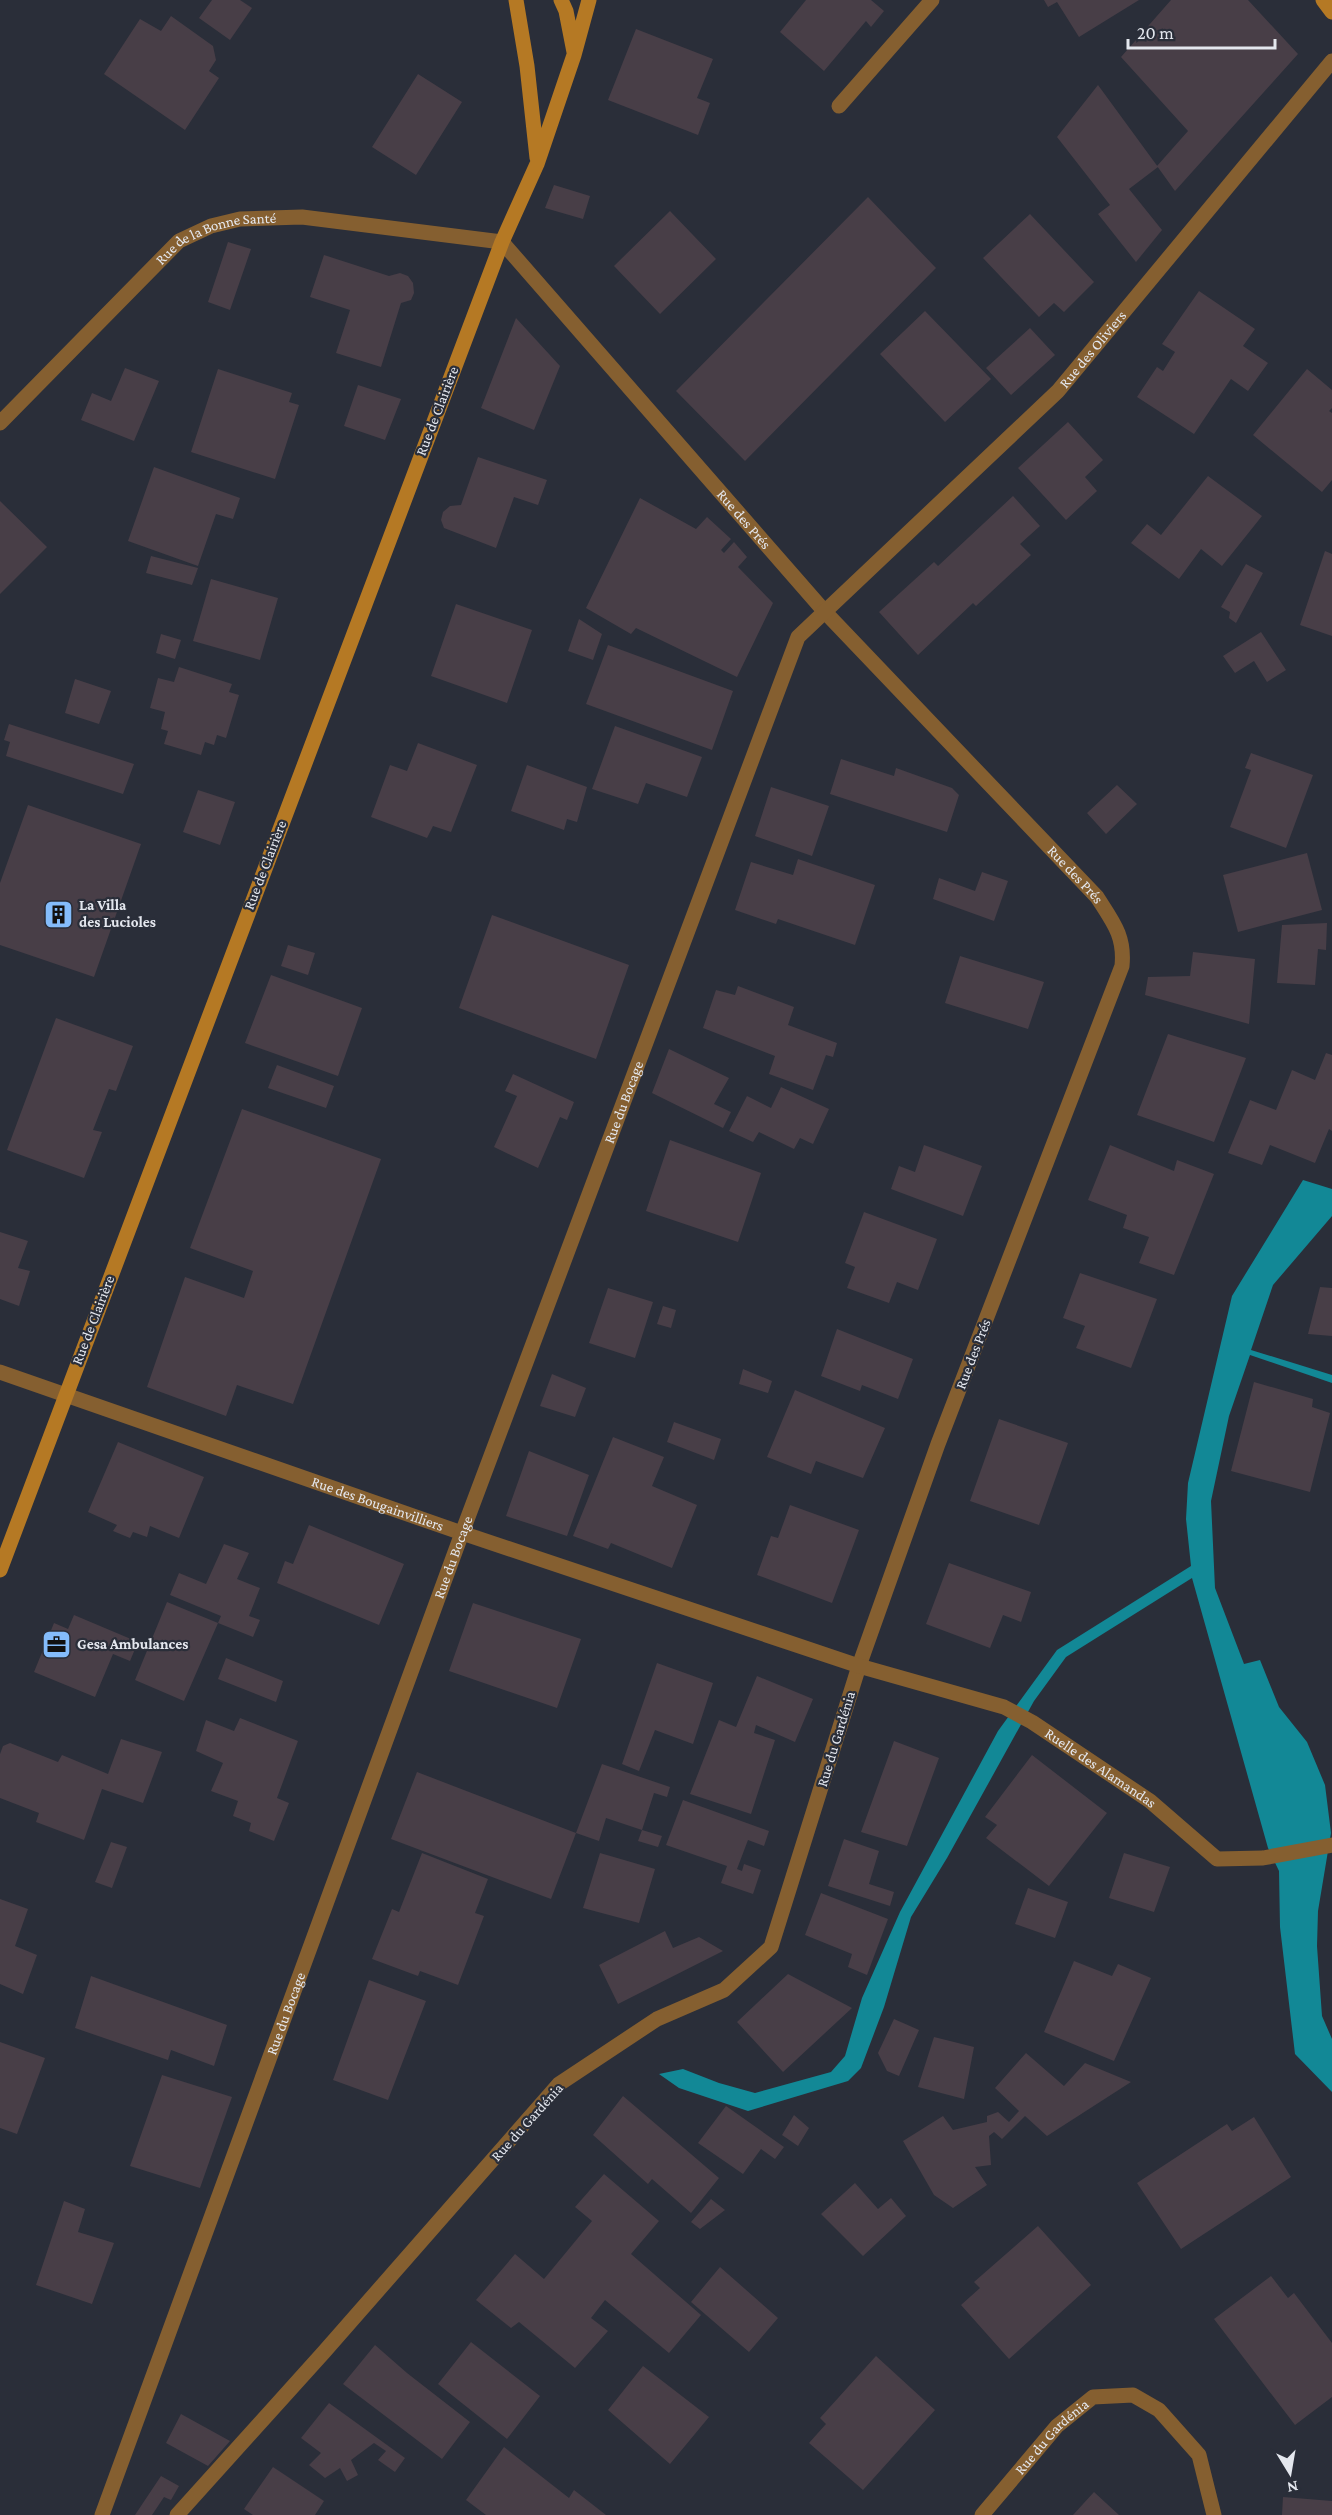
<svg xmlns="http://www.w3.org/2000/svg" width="1332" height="2515" viewBox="0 0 1332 2515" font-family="'Crimson Pro',serif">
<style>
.water{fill:#128896}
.building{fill:#483e47}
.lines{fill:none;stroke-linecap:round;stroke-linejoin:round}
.minor{stroke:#855f30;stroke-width:15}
.secondary{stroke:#b57924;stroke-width:15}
.labels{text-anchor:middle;stroke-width:4.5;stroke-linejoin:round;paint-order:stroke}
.street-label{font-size:15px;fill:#e4e7ee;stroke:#2a2e39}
.poi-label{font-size:15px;font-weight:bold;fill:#e4e7ee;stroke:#2a2e39;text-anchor:start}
</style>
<rect width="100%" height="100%" fill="#2a2e39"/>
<path class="water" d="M 1303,1180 L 1332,1189 L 1332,1216 L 1273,1285 L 1251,1350 L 1332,1375 L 1332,1383 L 1250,1355 L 1229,1416 L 1211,1501 L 1215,1588 L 1244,1664 L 1260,1660 L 1279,1707 L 1307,1742 L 1325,1785 L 1331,1833 L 1318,1911 L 1317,1946 L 1322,2016 L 1332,2039 L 1332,2092 L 1295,2054 L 1280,1927 L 1279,1871 L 1268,1848 L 1192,1578 L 1066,1657 L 1034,1701 L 947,1858 L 911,1917 L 884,2007 L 861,2068 L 848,2081 L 748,2111 L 679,2088 L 659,2074 L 683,2069 L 719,2083 L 755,2093 L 831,2072 L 845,2056 L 862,1998 L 900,1912 L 998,1731 L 1057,1650 L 1191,1566 L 1186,1519 L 1188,1483 L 1232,1296 Z"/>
<path class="building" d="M 212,0 L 240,0 L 252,8 L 230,40 L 199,18 Z
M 806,0 L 871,0 L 884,11 L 871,27 L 866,21 L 824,71 L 780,32 Z
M 1044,0 L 1139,0 L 1079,37 L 1057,2 L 1048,7 Z
M 1171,0 L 1248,0 L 1298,54 L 1175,191 L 1157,166 L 1188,131 L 1121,57 Z
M 171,16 L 213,46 L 216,60 L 209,71 L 219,78 L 185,130 L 104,74 L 140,19 L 161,31 Z
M 636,29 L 713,59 L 697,98 L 710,103 L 698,135 L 608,100 Z
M 418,74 L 462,102 L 416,175 L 372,147 Z
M 1098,85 L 1158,167 L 1129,189 L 1162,230 L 1136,262 L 1098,214 L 1110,205 L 1057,137 Z
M 554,185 L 590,196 L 583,219 L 545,208 Z
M 868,197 L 936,268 L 745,461 L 676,391 Z
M 670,211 L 716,259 L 660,314 L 614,266 Z
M 1030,214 L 1094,282 L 1064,312 L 1054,303 L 1039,317 L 983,258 Z
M 228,242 L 251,249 L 230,310 L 208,302 Z
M 324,255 L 389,276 L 400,273 L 408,276 L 413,283 L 414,293 L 411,300 L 401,303 L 381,367 L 336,353 L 350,310 L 310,297 Z
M 1199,291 L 1255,329 L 1243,346 L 1268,363 L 1248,391 L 1231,379 L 1194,434 L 1137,397 L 1157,367 L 1163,371 L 1175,352 L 1162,344 Z
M 925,311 L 991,379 L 945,422 L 880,354 Z
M 516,318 L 560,366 L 534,430 L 481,408 Z
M 1030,328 L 1055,355 L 1011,395 L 986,368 Z
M 125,368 L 159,381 L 134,441 L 81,420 L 92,393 L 111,401 Z
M 218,369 L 292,393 L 289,402 L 299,405 L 275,479 L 191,452 Z
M 1307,369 L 1332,390 L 1332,408 L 1329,411 L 1332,413 L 1332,480 L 1322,492 L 1253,435 Z
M 358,385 L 401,399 L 385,440 L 344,426 Z
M 1068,422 L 1103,460 L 1085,477 L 1097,491 L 1066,520 L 1018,468 Z
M 478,457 L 547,480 L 538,505 L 514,497 L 496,548 L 444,528 L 441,520 L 443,512 L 450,506 L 461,505 Z
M 154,467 L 240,498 L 233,519 L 216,514 L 198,566 L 128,541 Z
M 1208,476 L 1262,516 L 1222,566 L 1201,549 L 1179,579 L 1131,543 L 1147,524 L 1161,535 Z
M 1013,496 L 1040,526 L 1020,544 L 1031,555 L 976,606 L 973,603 L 918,655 L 879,612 L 934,562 L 938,566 Z
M 640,498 L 696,529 L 707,517 L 731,539 L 721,550 L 724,553 L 734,542 L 747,557 L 738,567 L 773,603 L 737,677 L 636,628 L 631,634 L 586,608 Z
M 0,501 L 47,547 L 0,594 Z
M 1325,551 L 1332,554 L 1332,636 L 1300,625 Z
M 151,556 L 198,568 L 192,585 L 146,573 Z
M 1246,564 L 1263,573 L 1236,623 L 1229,618 L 1230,612 L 1221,607 Z
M 211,579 L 278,598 L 260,660 L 193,641 Z
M 456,604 L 532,630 L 507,703 L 431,676 Z
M 579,619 L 602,634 L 593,660 L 568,651 Z
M 1261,632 L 1286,670 L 1267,682 L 1254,661 L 1235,673 L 1223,656 Z
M 161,634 L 181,640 L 175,659 L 156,653 Z
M 608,645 L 733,691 L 712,750 L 586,704 Z
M 179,667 L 232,684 L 229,692 L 239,695 L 226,738 L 217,735 L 214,745 L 205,742 L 201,755 L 164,744 L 168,731 L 161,729 L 165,712 L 150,708 L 158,678 L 174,682 Z
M 75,679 L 111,691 L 99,724 L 65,713 Z
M 9,724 L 134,764 L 123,794 L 6,756 L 10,742 L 4,740 Z
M 615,726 L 702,757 L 687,797 L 646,783 L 638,804 L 592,789 Z
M 418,743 L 477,765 L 451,832 L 433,826 L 427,838 L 371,817 L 390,765 L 407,771 Z
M 1251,753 L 1313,775 L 1286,848 L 1230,827 L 1251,770 L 1245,768 Z
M 841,759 L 894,776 L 896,768 L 952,788 L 959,795 L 947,832 L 830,794 Z
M 527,765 L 587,787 L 577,822 L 567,819 L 564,830 L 511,811 Z
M 1117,785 L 1137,804 L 1106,834 L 1087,813 Z
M 771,787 L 829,806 L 812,856 L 755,836 Z
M 198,790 L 235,802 L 220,845 L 183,832 Z
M 28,805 L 141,844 L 94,977 L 0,945 L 0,883 Z
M 1307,853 L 1322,910 L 1238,932 L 1223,875 Z
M 798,859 L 875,885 L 855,945 L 778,919 L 776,924 L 735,910 L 751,862 L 793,875 Z
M 982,872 L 1008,881 L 994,921 L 933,899 L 939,878 L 975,891 Z
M 492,915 L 629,965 L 596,1059 L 459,1008 Z
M 1327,923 L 1326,950 L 1318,949 L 1315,985 L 1277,983 L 1282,925 Z
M 288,945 L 315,953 L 308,975 L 281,966 Z
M 1193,952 L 1255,959 L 1249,1024 L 1145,995 L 1148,977 L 1190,976 Z
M 960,956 L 1044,982 L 1028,1029 L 945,1003 Z
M 271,975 L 362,1008 L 338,1076 L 245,1043 Z
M 738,986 L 794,1007 L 788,1025 L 837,1043 L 833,1057 L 826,1055 L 813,1090 L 769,1074 L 775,1056 L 703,1028 L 716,990 L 735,995 Z
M 56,1018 L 133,1046 L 116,1091 L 109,1089 L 93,1130 L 102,1132 L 84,1178 L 7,1150 Z
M 1168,1034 L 1246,1058 L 1214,1142 L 1137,1115 Z
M 669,1049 L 729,1078 L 714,1104 L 731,1112 L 723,1128 L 652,1093 Z
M 1326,1053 L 1332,1055 L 1332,1131 L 1329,1129 L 1315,1163 L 1270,1145 L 1262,1165 L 1228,1153 L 1250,1100 L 1276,1110 L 1292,1070 L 1315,1080 Z
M 277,1065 L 334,1086 L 326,1108 L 268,1088 Z
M 513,1074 L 574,1102 L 567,1120 L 560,1117 L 538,1168 L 494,1147 L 517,1096 L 505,1091 Z
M 781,1087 L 829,1109 L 813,1144 L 800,1138 L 794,1149 L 759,1132 L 753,1142 L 729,1131 L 747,1096 L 771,1108 Z
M 242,1109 L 381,1159 L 293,1404 L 237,1385 L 226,1416 L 147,1387 L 185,1277 L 244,1298 L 253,1271 L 190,1248 Z
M 670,1140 L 761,1173 L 738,1242 L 646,1211 Z
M 924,1145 L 982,1166 L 963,1216 L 891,1189 L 899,1166 L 915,1172 Z
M 1110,1145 L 1174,1171 L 1177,1160 L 1214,1174 L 1174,1275 L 1139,1263 L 1149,1237 L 1123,1228 L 1127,1215 L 1088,1200 Z
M 864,1212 L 937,1239 L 918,1290 L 897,1282 L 889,1303 L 847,1288 L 855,1267 L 845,1263 Z
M 0,1232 L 28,1241 L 18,1268 L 30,1271 L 19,1306 L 0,1299 Z
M 1080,1273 L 1157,1299 L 1131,1368 L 1076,1348 L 1085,1326 L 1063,1318 Z
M 1320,1287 L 1332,1288 L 1332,1336 L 1308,1334 Z
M 608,1288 L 653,1302 L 635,1358 L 589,1343 Z
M 663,1306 L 676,1310 L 671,1328 L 657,1324 Z
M 837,1329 L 913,1359 L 898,1399 L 862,1385 L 860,1391 L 821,1376 Z
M 743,1369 L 772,1381 L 768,1393 L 739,1384 Z
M 552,1374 L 586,1388 L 575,1417 L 540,1406 Z
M 1254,1382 L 1313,1399 L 1312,1407 L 1330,1413 L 1310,1492 L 1231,1471 Z
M 795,1390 L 885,1428 L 863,1478 L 816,1461 L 811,1474 L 767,1457 Z
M 999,1419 L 1068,1443 L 1039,1525 L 970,1501 Z
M 674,1422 L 721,1439 L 714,1460 L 667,1442 Z
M 613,1437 L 664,1457 L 652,1486 L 697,1505 L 672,1568 L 611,1543 L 608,1549 L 573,1536 Z
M 118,1442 L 204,1477 L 179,1538 L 150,1526 L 147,1537 L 133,1532 L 130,1538 L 113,1531 L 117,1525 L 88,1512 Z
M 529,1451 L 589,1475 L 567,1536 L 506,1516 Z
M 790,1505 L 859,1530 L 832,1603 L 757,1575 L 771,1536 L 778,1538 Z
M 309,1525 L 404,1564 L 379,1625 L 277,1583 L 285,1561 L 293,1564 Z
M 224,1544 L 249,1553 L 237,1579 L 260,1588 L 249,1616 L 260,1620 L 253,1637 L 218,1623 L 221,1616 L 170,1595 L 179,1573 L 206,1584 Z
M 949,1563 L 1031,1592 L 1021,1622 L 1003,1615 L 990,1648 L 926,1624 Z
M 167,1602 L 218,1623 L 184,1701 L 135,1680 Z
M 473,1603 L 581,1639 L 557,1708 L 449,1671 Z
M 74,1615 L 138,1642 L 130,1661 L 113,1654 L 95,1697 L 34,1672 L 54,1623 L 68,1629 Z
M 226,1658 L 283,1681 L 276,1702 L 218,1679 Z
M 657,1663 L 713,1683 L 693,1744 L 655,1730 L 639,1771 L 622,1764 Z
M 757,1676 L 813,1699 L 795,1742 L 756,1725 L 754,1733 L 775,1740 L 751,1814 L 690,1794 L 719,1720 L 736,1727 Z
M 240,1718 L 298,1741 L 277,1798 L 289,1803 L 274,1841 L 249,1831 L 251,1823 L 233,1816 L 238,1801 L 211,1791 L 223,1763 L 196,1751 L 206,1720 L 234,1731 Z
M 121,1739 L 162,1752 L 143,1803 L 102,1789 L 84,1840 L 36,1822 L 39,1813 L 0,1798 L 0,1754 L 3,1746 L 10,1743 L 58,1762 L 62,1755 L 108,1774 Z
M 894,1741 L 939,1758 L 907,1846 L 861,1832 Z
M 1032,1755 L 1107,1813 L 1049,1886 L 986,1838 L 997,1825 L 985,1817 Z
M 602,1764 L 670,1787 L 667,1797 L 654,1793 L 642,1830 L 606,1818 L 599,1841 L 576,1833 L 551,1899 L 391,1839 L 417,1772 L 576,1833 Z
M 683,1800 L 769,1831 L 764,1846 L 748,1840 L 737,1869 L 742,1871 L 744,1864 L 761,1870 L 753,1894 L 721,1883 L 727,1866 L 666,1845 Z
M 642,1830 L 662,1836 L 658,1847 L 638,1841 Z
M 844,1839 L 879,1851 L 869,1884 L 894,1892 L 890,1906 L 828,1886 Z
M 111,1842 L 127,1847 L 112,1888 L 95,1882 Z
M 422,1853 L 488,1879 L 475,1913 L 484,1916 L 458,1985 L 420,1971 L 418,1976 L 372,1959 L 392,1909 L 399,1912 Z
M 600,1853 L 655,1869 L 639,1923 L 583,1908 Z
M 1124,1853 L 1170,1867 L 1154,1912 L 1109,1898 Z
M 1028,1888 L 1068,1902 L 1055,1938 L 1015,1924 Z
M 821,1893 L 888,1919 L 867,1975 L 848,1967 L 852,1954 L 805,1935 Z
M 0,1899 L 28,1909 L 15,1946 L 37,1955 L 23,1994 L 0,1984 Z
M 665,1931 L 673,1948 L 699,1937 L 723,1951 L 618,2004 L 599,1965 Z
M 1074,1961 L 1112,1976 L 1118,1964 L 1151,1978 L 1114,2061 L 1044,2032 Z
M 788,1974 L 852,2008 L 783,2072 L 737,2022 Z
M 91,1976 L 227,2025 L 214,2066 L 171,2050 L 168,2060 L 75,2028 Z
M 369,1980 L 426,2001 L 388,2100 L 333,2080 Z
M 894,2019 L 919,2030 L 899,2076 L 887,2071 L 878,2053 Z
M 934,2037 L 974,2047 L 964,2099 L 918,2087 Z
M 0,2042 L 45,2058 L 17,2134 L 0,2128 Z
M 1026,2053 L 1064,2086 L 1085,2063 L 1131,2082 L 1047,2136 L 1025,2116 L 1002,2139 L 994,2132 L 989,2136 L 991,2165 L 975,2167 L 987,2185 L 953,2208 L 934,2195 L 903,2141 L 943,2116 L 953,2130 L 987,2122 L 987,2116 L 998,2112 L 1009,2122 L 1019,2111 L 995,2088 Z
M 162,2075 L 232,2097 L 200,2188 L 130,2166 Z
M 623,2096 L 719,2178 L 691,2213 L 652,2179 L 648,2184 L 593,2135 Z
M 726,2106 L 784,2147 L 775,2159 L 761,2149 L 743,2174 L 698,2143 Z
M 794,2115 L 809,2128 L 798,2146 L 782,2135 Z
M 1254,2117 L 1291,2177 L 1181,2249 L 1137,2183 L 1227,2124 L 1232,2131 Z
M 604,2174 L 659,2221 L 631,2254 L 701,2315 L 669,2353 L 605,2300 L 591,2318 L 608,2331 L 575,2368 L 519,2322 L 511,2328 L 476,2300 L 515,2254 L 544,2279 L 592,2221 L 575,2207 Z
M 855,2183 L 878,2209 L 891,2198 L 906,2216 L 863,2256 L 821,2214 Z
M 711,2199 L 725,2210 L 700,2229 L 691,2222 Z
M 64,2201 L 85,2209 L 78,2232 L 114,2243 L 92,2304 L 36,2285 Z
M 1038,2226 L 1091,2285 L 1009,2359 L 961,2305 L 980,2288 L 974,2282 Z
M 720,2267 L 778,2318 L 749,2352 L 691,2302 Z
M 1271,2276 L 1288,2298 L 1294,2293 L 1332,2343 L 1332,2397 L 1295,2425 L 1214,2319 Z
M 471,2342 L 540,2396 L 507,2439 L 438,2384 Z
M 375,2345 L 407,2373 L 470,2422 L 442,2459 L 343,2384 Z
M 876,2356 L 935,2410 L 863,2490 L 809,2443 L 826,2424 L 820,2418 Z
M 643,2366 L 709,2417 L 670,2464 L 608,2410 Z
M 329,2403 L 405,2458 L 395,2472 L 378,2460 L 386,2451 L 374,2443 L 351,2460 L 358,2475 L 347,2481 L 340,2468 L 325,2478 L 309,2465 L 321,2453 L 301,2438 Z
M 181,2414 L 230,2441 L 208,2466 L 166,2443 Z
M 504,2447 L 569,2498 L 574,2490 L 606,2515 L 486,2515 L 466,2500 Z
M 273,2467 L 324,2501 L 315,2515 L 253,2515 L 244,2509 Z
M 161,2476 L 179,2486 L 171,2500 L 164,2497 L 152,2515 L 135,2515 Z
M 1094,2492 L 1119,2515 L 1073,2515 Z
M 1283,2497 L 1332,2501 L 1332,2515 L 1282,2515 Z"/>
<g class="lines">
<g class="minor">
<path d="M 839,106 L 932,0"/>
<path id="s1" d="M 0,423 L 179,241 L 211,226 L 240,219 L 302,217 L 502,242 L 825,612 L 1097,897 C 1113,922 1125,936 1122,966 L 938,1444 L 859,1666 L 771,1947 L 724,1990 L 657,2019 L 559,2084 L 324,2352 L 177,2515"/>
<path id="s2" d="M 0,1372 L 462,1533 L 859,1666 L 1004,1707 L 1032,1722 L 1150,1801 L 1217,1859 L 1263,1858 L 1332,1845"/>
<path id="s3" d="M 102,2515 L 462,1533 L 798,637 L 1058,391 L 1332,61"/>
<path id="s4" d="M 982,2515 L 1057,2426 L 1093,2397 L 1133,2395 L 1159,2410 L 1199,2455 L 1214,2515"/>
</g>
<path class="secondary" d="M 516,0 L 527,66 L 537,158
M 561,0 L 566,11 L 574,52
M 1323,0 L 1332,12
M 0,1570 L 502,242 L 537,164 L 574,55 L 589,0"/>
</g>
<defs>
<symbol id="building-square" viewBox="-11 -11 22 22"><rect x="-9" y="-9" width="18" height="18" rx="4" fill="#84bcfb" stroke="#2a2e39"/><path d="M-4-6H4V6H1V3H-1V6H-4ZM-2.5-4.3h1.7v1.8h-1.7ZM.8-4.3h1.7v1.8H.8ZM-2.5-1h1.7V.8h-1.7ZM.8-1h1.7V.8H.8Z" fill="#111"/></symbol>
<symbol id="office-square" viewBox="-11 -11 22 22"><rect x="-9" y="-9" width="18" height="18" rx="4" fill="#84bcfb" stroke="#2a2e39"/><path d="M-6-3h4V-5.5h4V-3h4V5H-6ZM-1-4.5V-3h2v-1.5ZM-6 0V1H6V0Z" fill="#111"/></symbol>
</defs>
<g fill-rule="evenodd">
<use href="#building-square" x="42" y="898" width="33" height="33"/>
<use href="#office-square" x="40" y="1628" width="33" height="33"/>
</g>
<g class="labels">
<g class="street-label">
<text dy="5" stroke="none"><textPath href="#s1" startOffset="291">Rue de la Bonne Santé</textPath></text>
<text dy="5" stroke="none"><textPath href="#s3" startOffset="2415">Rue des Oliviers</textPath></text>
<text transform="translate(437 411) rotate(-69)" y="5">Rue de Clairière</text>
<text dy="5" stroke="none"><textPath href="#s1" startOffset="952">Rue des Prés</textPath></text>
<text transform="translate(265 865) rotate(-69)" y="5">Rue de Clairière</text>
<text dy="5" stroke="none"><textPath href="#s1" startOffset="1438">Rue des Prés</textPath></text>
<text dy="5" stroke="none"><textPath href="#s3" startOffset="1506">Rue du Bocage</textPath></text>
<text transform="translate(93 1320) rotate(-69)" y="5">Rue de Clairière</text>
<text transform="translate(973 1354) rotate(-69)" y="5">Rue des Prés</text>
<text dy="5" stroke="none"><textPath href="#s2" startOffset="400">Rue des Bougainvilliers</textPath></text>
<text dy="5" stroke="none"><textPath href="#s3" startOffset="1020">Rue du Bocage</textPath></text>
<text transform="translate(836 1739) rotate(-73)" y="5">Rue du Gardénia</text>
<text dy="5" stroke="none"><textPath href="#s2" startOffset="1173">Ruelle des Alamandas</textPath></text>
<text dy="5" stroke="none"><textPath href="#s3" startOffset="534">Rue du Bocage</textPath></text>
<text transform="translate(527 2122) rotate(-48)" y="5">Rue du Gardénia</text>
<text dy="5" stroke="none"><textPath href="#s4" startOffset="105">Rue du Gardénia</textPath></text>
</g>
<g class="poi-label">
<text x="79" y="910">La Villa<tspan x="79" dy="17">des Lucioles</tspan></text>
<text x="77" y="1649">Gesa Ambulances</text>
</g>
</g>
<g transform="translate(1290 2473) rotate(169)" stroke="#2a2e39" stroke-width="4.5" paint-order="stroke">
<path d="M0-4.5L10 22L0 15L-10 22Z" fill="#e4e7ee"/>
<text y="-9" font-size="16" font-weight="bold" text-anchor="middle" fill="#e4e7ee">N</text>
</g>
<path d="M1128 39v9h147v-9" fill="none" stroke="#e4e7ee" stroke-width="3"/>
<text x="1137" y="39" font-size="18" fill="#e4e7ee" stroke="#2a2e39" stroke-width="4.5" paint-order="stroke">20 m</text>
</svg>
